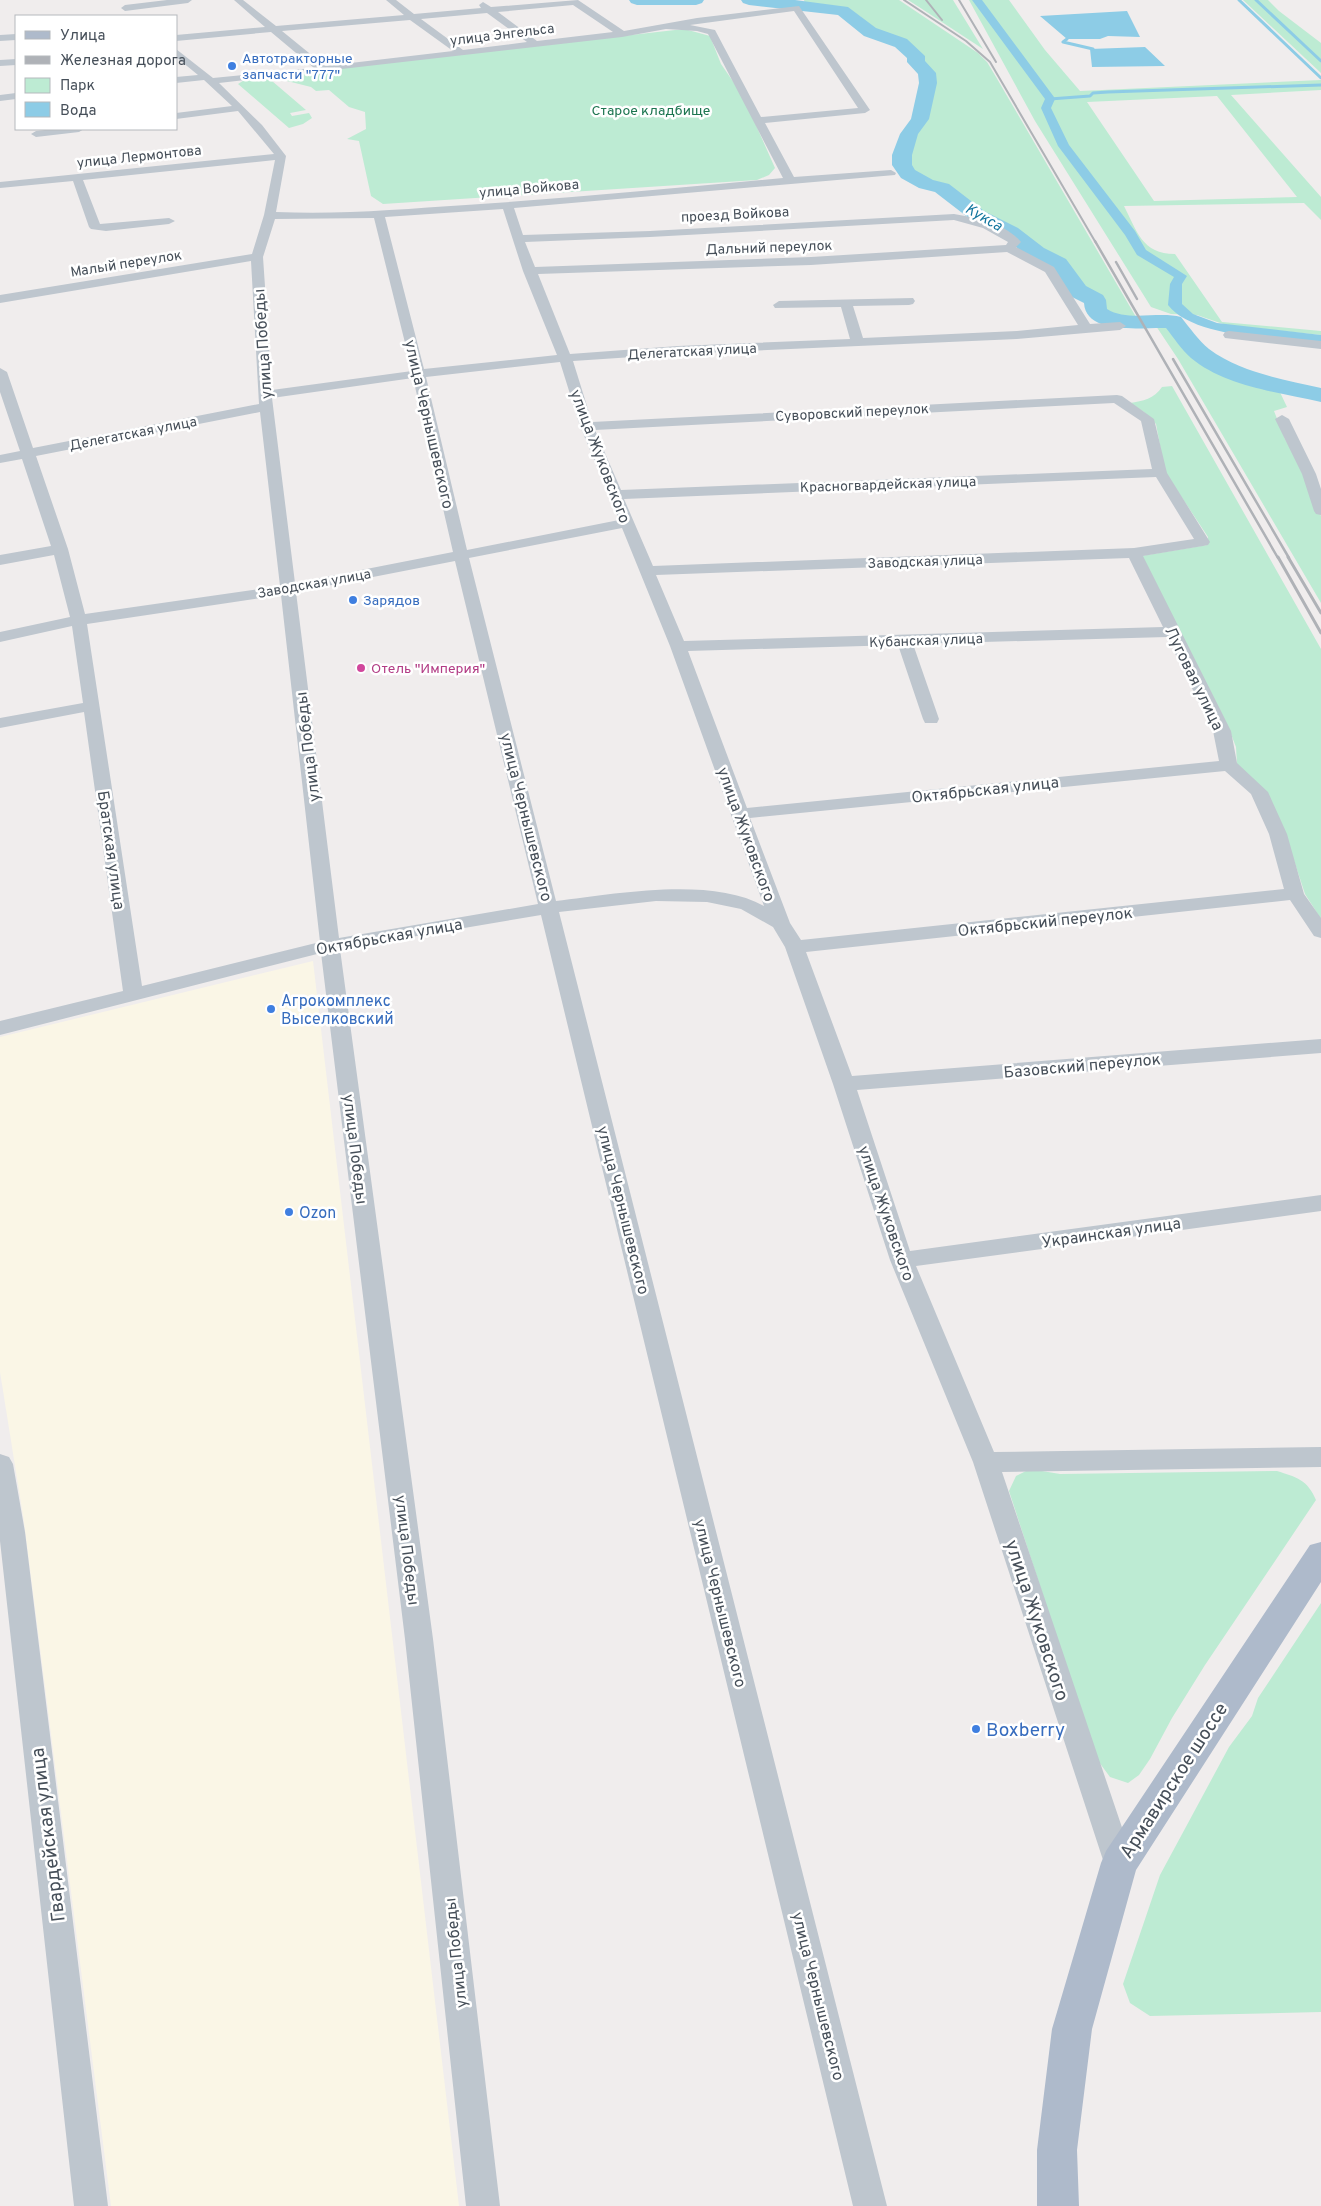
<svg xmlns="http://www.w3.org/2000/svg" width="1321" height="2206" viewBox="0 0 1321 2206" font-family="Overpass,sans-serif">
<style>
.commercial{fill:#faf6e6}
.green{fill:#bdebd3;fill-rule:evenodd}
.water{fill:#8dcce6}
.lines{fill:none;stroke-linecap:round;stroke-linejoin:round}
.stream{stroke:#8dcce6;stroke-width:3}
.canal{fill:#8dcce6;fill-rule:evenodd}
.river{fill:#8dcce6;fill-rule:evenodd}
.minor{fill:#bec6ce;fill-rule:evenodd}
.major{fill:#aebacb;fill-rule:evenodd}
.rail-far2{stroke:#afb2b7;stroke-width:2}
.rail-far1{stroke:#afb2b7;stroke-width:2.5}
.rail{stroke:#afb2b7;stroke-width:3}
.shop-dot{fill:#3f7fe0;stroke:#fff;stroke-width:2}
.hotel-dot{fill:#d1479c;stroke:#fff;stroke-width:2}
.labels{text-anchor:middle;stroke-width:5;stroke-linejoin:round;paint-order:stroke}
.far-street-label{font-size:14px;fill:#464f59;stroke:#fff}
.far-shop-label{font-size:14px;fill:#366cbe;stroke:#fff;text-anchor:start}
.far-park-label{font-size:14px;fill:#1c7550;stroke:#fff}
.far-hotel-label{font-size:14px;fill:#b23c85;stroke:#fff;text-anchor:start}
.far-water-label{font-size:15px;font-style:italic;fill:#14769e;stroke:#fff}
.street-label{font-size:16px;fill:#464f59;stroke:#fff}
.shop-label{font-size:16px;fill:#366cbe;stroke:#fff;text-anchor:start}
.near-street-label{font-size:19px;fill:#464f59;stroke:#fff}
.near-shop-label{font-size:19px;fill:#366cbe;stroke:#fff;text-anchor:start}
</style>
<rect width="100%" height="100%" fill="#f0eded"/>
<path class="commercial" d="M 313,961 L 459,2206 L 111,2206 L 24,1522 L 0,1372 L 0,1037 Z"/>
<path class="green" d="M 804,0 L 899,0 L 978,53 L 987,62 L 996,77 L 1136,317 L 1110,315 L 1100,312 L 1099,301 L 1082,289 L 1064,264 L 1039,252 L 1015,231 L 980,214 L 947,188 L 929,183 L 912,174 L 906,165 L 905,155 L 924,119 L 932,83 L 930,72 L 920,62 L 919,56 C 912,52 908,46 903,43 C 888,34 877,34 862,22 L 861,17 C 845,5 824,6 805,4 Z
M 908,0 L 953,0 L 983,49 L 919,7 Z
M 969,0 L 1009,0 L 1045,50 L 1080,91 L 1321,80 L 1321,90 L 1231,95 L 1321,197 L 1321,220 L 1304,203 L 1124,206 C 1137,231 1142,254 1175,254 L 1222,322 L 1321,331 L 1321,335 L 1226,325 L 1197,315 L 1171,314 L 1151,307 L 1035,121 ZM 1217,96 L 1297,197 L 1154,201 L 1087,102 Z
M 1243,0 L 1268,0 L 1279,11 L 1321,43 L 1321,73 Z
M 675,30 L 688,30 L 710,36 L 721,64 L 743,96 L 775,168 L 769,175 L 757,180 L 383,204 L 371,196 L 359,141 L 347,139 L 366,129 L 365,112 L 349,107 L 329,90 L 316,91 L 311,87 L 283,80 L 284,76 L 295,73 Z
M 246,79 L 266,79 L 272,81 L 306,110 L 290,113 L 292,116 L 309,113 L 312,118 L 303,124 L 289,128 L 238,84 Z
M 1154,323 L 1173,325 L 1204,361 L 1236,374 L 1277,386 L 1287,407 L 1274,411 L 1285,439 L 1306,475 L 1321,516 L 1321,603 L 1178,359 Z
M 1172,386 L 1321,649 L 1321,919 L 1305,894 L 1285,833 L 1237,764 L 1236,747 L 1229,729 L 1141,556 L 1207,545 L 1208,537 L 1165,472 L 1156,424 L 1144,412 L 1130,403 C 1143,401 1154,399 1162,387 Z
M 1030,1469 L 1060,1474 L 1277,1471 C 1296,1477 1308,1480 1316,1500 L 1205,1665 L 1172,1718 L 1150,1759 L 1139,1775 L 1128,1783 L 1110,1777 L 1096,1758 L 1009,1491 L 1016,1476 Z
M 1321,1603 L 1321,2012 L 1150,2016 L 1130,2003 L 1123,1984 L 1160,1875 L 1229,1747 L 1252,1716 L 1258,1698 Z"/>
<path class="water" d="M 1127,11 L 1140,37 L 1108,36 L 1100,39 L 1067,39 L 1040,16 Z
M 1145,47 L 1165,66 L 1092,67 L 1090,49 Z"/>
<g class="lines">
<path class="stream" d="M 1239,0 L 1321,78
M 1256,0 L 1321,61
M 1067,39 L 1063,42 L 1093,49
M 1050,99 L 1090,96 L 1093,93 L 1108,92 L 1321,85"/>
<path class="canal" d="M 972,0 L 982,0 L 1054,97 L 1055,99 L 1051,108 L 1069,145 L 1135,231 L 1146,250 L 1187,276 L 1182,284 L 1182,304 L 1193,314 L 1217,323 L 1321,335 L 1321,343 C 1281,339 1193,338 1168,305 L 1170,284 L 1174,277 L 1137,255 L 1125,235 L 1058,146 L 1041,108 L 1045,99 Z"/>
<path class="river" d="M 629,0 L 704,0 L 702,3 L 696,5 L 637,5 L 631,3 Z
M 741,0 L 795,0 L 848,7 L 876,28 L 907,39 L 925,56 L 925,61 L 936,73 L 937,83 L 929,119 L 918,134 L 912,155 L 912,165 L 915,170 L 933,180 L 949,184 L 984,211 L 1018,228 L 1044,248 L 1066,259 L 1086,286 L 1103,295 L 1106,300 L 1107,309 C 1128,322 1158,311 1181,317 C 1190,328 1198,340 1209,349 C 1241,373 1283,379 1321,388 L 1321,402 C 1279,392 1226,387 1191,358 C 1181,349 1174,338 1166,328 C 1143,327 1086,336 1084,303 L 1070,296 L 1050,269 L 1028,258 L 1004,236 L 970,219 L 935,192 L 919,188 L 901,178 L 892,165 L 892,155 L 900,134 L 911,119 L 919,83 L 918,74 L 907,62 L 907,58 L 895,47 L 864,36 L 838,15 L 749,5 L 743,3 Z"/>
<path class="minor" d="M 167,0 L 192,0 L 188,3 L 125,11 L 121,8 L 125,5 Z
M 234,0 L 243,0 L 276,26 L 404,15 L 386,0 L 396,0 L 414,14 L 481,8 L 479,5 L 483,2 L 491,7 L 578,0 L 624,31 L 697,18 L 799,6 L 870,110 L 865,113 L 765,123 L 794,177 L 891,170 L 896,173 L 895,175 L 514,208 L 523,235 L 650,231 L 954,214 C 977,218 1005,223 1021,242 L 1016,247 L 1054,267 L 1090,324 L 1120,322 L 1126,326 L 1120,330 L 1017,339 L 678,354 L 573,361 L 592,422 L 1117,395 L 1122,396 L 1154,419 L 1167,473 L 1210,542 L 1208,545 L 1203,546 L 1143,556 L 1231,731 L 1237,763 L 1268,792 L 1287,834 L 1304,894 L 1321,918 L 1321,938 L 1314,936 L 1290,900 L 806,952 L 852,1076 L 1321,1039 L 1321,1053 L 857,1090 L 910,1251 L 1321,1195 L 1321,1211 L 916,1266 L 994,1452 L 1321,1447 L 1321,1467 L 1002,1472 L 1134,1863 L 1130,1873 L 1119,1877 L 1108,1873 L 1104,1863 L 973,1462 L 890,1260 L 833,1084 L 785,947 L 773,927 L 741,909 L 707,902 L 656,901 L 559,912 L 887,2206 L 853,2206 L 541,915 L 340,949 L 433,1639 L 500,2206 L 466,2206 L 405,1639 L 321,953 L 0,1035 L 0,1021 L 123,991 L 84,712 L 0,728 L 0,718 L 83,703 L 72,626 L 0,642 L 0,632 L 70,617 L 54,555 L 0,565 L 0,555 L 51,546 L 22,459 L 0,463 L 0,455 L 20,451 L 0,392 L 0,368 L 7,372 L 33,448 L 259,404 L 251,261 L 0,303 L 0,295 L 252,254 L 264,215 L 275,160 L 83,180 L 100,224 L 169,218 L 175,221 L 169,224 L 106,231 L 91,229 L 89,227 L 73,181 L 0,188 L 0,182 L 274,154 L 238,111 L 176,119 L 176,113 L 232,106 L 204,80 L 176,83 L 176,77 L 198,75 L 176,57 L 176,49 L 213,78 L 314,68 L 271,32 L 176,41 L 176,35 L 265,27 ZM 573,5 L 613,32 L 537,41 L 498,12 ZM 794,11 L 858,108 L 761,117 L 715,30 L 690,25 ZM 487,13 L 527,42 L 463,50 L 421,19 ZM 410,20 L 453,51 L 325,66 L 282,31 ZM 666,29 L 697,31 L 708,34 L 783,178 C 677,188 572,198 466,205 C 403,209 340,215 276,212 L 286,156 L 262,125 L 219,83 L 622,37 ZM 503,209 L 523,271 L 557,355 L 424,369 L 385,217 ZM 374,218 L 412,371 L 272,390 L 263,257 L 275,219 ZM 954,220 L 983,228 L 1008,242 L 1006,245 L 811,257 L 535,267 L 525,242 L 650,237 ZM 1007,252 L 1045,272 L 1078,325 L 1017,331 L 863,338 L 853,306 L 909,305 L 913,304 L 915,301 L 913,298 L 779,301 L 773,305 L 775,308 L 841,307 L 850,339 L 678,346 L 570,354 L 538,274 L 811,265 ZM 560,362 L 580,426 L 619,520 L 467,550 L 426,377 ZM 413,378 L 453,552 L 295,583 L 272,398 ZM 1114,403 L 1141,421 L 1152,469 L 621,490 L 595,430 ZM 260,412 L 280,586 L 85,614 L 68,549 L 36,456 ZM 1156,477 L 1194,539 L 1134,548 L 653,566 L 624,499 ZM 622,528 L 670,646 L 764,906 C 711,876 615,894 556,901 L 469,558 ZM 1129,558 L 1163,627 L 684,641 L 656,575 ZM 455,561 L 538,904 L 339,938 L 296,592 ZM 281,595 L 320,942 L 142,986 L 87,624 ZM 1167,637 L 1213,731 L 1219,761 L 747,808 L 688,651 L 898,645 L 923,719 L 925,723 L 937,723 L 939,719 L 913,644 ZM 1225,771 L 1251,794 L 1269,834 L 1284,889 L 801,940 L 790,923 L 750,818 Z
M 16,34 L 16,40 L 0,41 L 0,35 Z
M 16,59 L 16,65 L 0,66 L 0,60 Z
M 16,93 L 16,99 L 0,101 L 0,95 Z
M 54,129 L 84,129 L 79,132 L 36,137 L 31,134 L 36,131 Z
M 1229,331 L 1321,341 L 1321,349 L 1225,338 L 1223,335 L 1225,332 Z
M 1282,415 L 1289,419 L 1316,474 L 1321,489 L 1321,515 L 1316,514 L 1314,511 L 1302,474 L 1275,419 Z
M 0,1454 L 9,1457 L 13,1464 L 25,1532 L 108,2206 L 74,2206 L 0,1541 Z"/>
<path class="major" d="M 1321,1542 L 1321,1582 L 1136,1870 L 1092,2029 L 1077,2150 L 1079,2206 L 1037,2206 L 1037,2150 L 1052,2029 L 1101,1863 L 1106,1851 L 1310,1545 Z"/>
<path class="rail-far2" d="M 904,0 L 966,41 L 990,62 L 1096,243
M 926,0 L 942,20
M 959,0 L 996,62"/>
<path class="rail-far1" d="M 1095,241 L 1278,558
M 1116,262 L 1137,299
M 1173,359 L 1289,558"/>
<path class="rail" d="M 1278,557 L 1321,633
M 1288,557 L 1321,613"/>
</g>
<g class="shop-dot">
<circle cx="232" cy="66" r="5"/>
<circle cx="353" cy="600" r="5"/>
<circle cx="271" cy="1009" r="5"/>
<circle cx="289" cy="1212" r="5"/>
<circle cx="976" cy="1729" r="5"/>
</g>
<circle class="hotel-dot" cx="361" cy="668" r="5"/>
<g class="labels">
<g class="far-street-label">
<text transform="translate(502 34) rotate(-7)" y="5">улица Энгельса</text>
<text transform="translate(139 156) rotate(-6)" y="5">улица Лермонтова</text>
<text transform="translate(529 188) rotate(-5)" y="5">улица Войкова</text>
<text transform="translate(735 214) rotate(-3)" y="5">проезд Войкова</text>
<text transform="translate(769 247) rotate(-2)" y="5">Дальний переулок</text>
<text transform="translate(126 263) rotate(-9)" y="5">Малый переулок</text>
<text transform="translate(692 351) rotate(-3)" y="5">Делегатская улица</text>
<text transform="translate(852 412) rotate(-3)" y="5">Суворовский переулок</text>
<text transform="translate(133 433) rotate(-11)" y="5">Делегатская улица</text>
<text transform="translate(888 484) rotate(-2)" y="5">Красногвардейская улица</text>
<text transform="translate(925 561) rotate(-2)" y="5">Заводская улица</text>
<text transform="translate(314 583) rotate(-10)" y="5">Заводская улица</text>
<text transform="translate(926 640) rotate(-2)" y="5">Кубанская улица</text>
</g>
<g class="far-shop-label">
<text x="242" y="63">Автотракторные<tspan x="242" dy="16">запчасти "777"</tspan></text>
<text x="363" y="605">Зарядов</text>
</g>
<g class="far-park-label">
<text x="651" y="115">Старое кладбище</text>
</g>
<g class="far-hotel-label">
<text x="371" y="673">Отель "Империя"</text>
</g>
<g class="far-water-label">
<text transform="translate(984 217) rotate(30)" y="5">Кукса</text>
</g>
<g class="street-label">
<text transform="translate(262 344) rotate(-94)" y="6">улица Победы</text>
<text transform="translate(430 424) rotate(77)" y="6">улица Чернышевского</text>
<text transform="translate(601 456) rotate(69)" y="6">улица Жуковского</text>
<text transform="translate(1195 678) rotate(64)" y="6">Луговая улица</text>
<text transform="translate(307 747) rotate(-97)" y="6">улица Победы</text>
<text transform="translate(985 789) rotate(-6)" y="6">Октябрьская улица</text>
<text transform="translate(527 817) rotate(76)" y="6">улица Чернышевского</text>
<text transform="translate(747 834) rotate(70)" y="6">улица Жуковского</text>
<text transform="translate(112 850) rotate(82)" y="6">Братская улица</text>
<text transform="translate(1045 921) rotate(-6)" y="6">Октябрьский переулок</text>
<text transform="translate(389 936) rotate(-10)" y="6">Октябрьская улица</text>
<text transform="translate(1082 1065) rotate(-5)" y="6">Базовский переулок</text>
<text transform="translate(356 1149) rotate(83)" y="6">улица Победы</text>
<text transform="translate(624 1210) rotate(76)" y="6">улица Чернышевского</text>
<text transform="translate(887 1213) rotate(71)" y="6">улица Жуковского</text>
<text transform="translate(1111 1232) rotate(-8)" y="6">Украинская улица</text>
<text transform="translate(408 1550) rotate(83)" y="6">улица Победы</text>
<text transform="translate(721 1603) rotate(76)" y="6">улица Чернышевского</text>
<text transform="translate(455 1953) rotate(-96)" y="6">улица Победы</text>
<text transform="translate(819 1996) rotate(76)" y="6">улица Чернышевского</text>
</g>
<g class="shop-label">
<text x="281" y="1006">Агрокомплекс<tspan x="281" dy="18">Выселковский</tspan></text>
<text x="299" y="1218">Ozon</text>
</g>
<g class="near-street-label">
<text transform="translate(1038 1620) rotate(72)" y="7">улица Жуковского</text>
<text transform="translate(1173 1780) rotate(-57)" y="7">Армавирское шоссе</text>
<text transform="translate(47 1835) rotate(-97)" y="7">Гвардейская улица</text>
</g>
<g class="near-shop-label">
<text x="986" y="1736">Boxberry</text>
</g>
</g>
<rect x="15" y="15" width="162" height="115" fill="#ffffff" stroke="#b5b9bd"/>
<rect x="25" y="31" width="25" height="8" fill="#aebacb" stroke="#b5b9bd"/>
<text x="60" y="40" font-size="15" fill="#464f59">Улица</text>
<rect x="25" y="56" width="25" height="8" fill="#afb2b7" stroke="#b5b9bd"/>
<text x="60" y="65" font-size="15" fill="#464f59">Железная дорога</text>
<rect x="25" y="78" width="25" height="15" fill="#bdebd3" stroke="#b5b9bd"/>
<text x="60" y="90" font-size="15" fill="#464f59">Парк</text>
<rect x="25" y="102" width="25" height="15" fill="#8dcce6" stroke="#b5b9bd"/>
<text x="60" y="115" font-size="15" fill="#464f59">Вода</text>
</svg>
